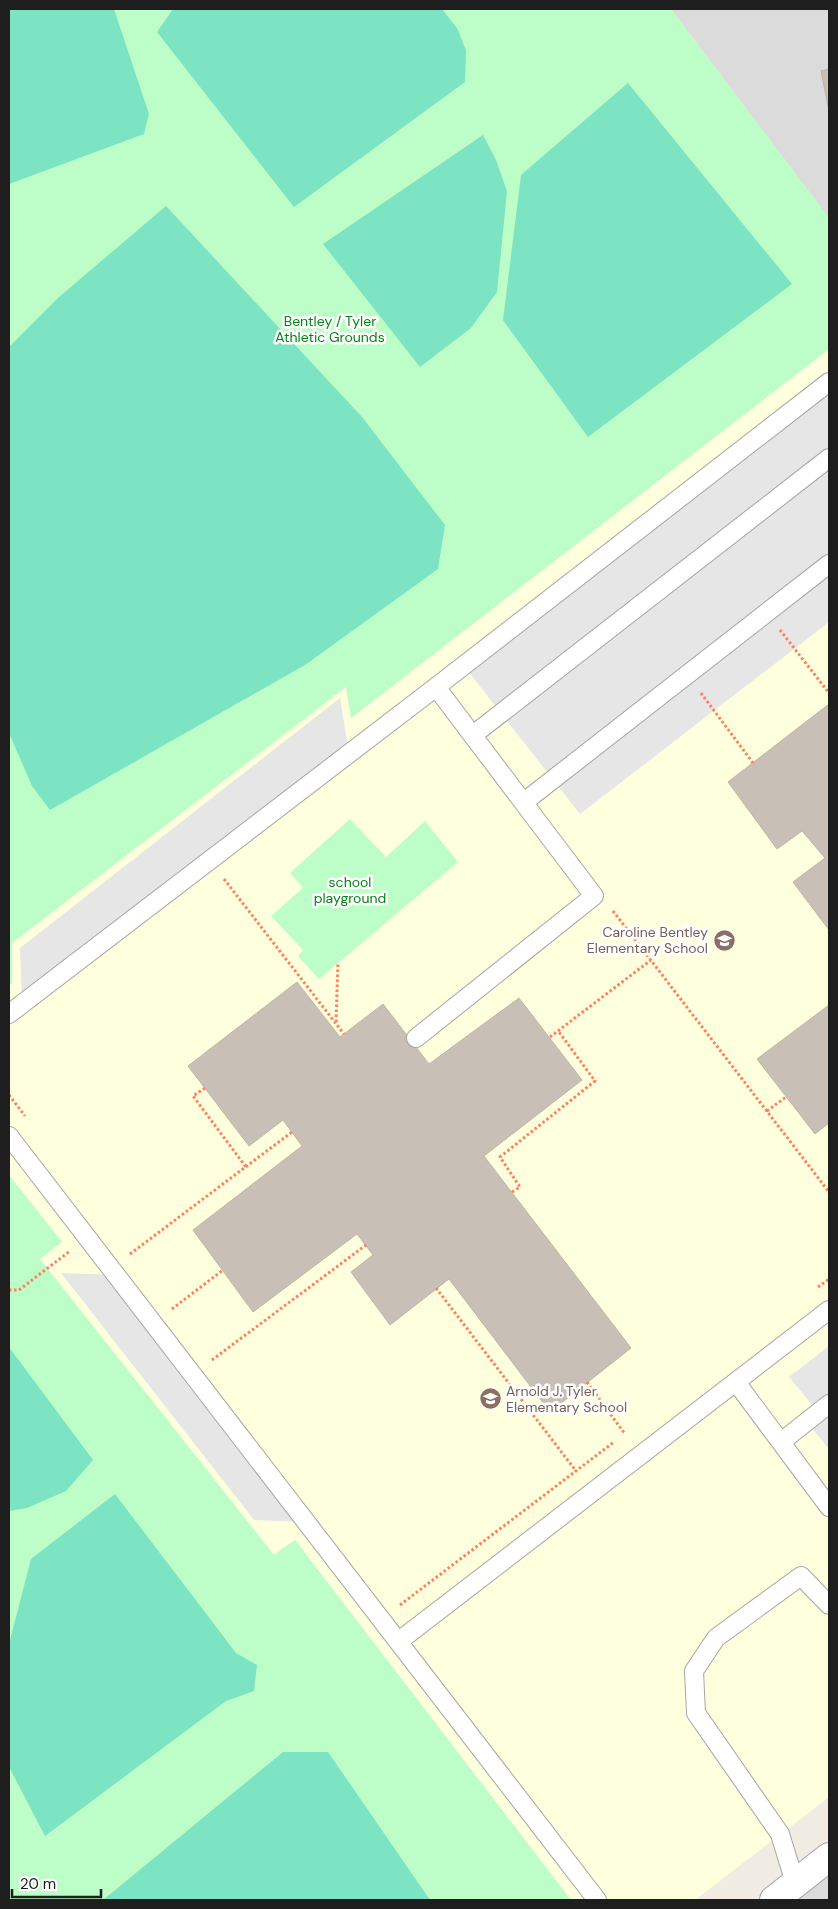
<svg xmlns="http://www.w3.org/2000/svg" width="838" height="1909" viewBox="0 0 838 1909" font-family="'DM Sans',sans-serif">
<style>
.residential{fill:#dcdbdb}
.education{fill:#fdffdd}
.park{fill:#bdfdc7}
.pitch{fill:#7ce4c3}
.parking{fill:#e6e6e6}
.building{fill:#c8bfb6;stroke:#c2b4a5}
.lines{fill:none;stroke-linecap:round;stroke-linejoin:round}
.lane-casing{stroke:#a5a5a5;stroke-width:20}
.street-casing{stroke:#a5a5a5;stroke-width:30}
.path{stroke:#ff7f65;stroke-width:3;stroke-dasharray:2.5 2.5;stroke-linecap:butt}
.lane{stroke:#fff;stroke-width:18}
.street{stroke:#fff;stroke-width:28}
.labels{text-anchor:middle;stroke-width:5;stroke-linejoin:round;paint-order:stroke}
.park-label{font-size:14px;fill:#058318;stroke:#fff}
.education-label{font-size:14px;fill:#785e54;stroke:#fff;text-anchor:end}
</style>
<rect width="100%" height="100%" fill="#f0ece3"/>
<path class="residential" d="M 671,9 L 829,9 L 829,218 Z
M 829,1872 L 829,1900 L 796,1900 Z"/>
<path class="education" d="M 829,349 L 829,1797 L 695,1900 L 571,1900 L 295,1540 L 274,1555 L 39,1259 L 62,1242 L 9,1175 L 9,986 L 12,983 L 11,943 L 346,686 L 351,718 Z"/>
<path class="park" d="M 9,9 L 671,9 L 829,218 L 829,349 L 351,718 L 346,687 L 12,943 L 12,983 L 9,986 Z
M 350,819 L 386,857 L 425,821 L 458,862 L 319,979 L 298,956 L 303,950 L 271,916 L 303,888 L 290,873 Z
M 9,1175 L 62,1242 L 40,1259 L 274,1555 L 295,1540 L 571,1900 L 9,1900 Z"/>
<path class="pitch" d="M 9,9 L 114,9 L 149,114 L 144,134 L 9,184 Z
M 173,9 L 442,9 L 457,28 L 466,50 L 465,82 L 294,207 L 157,32 Z
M 628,83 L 792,284 L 588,437 L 503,320 L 521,175 Z
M 483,135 L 496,160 L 507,191 L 497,292 L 471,328 L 420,367 L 323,244 Z
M 166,206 L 362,417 L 445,525 L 438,569 L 305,665 L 50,810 L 32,786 L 9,733 L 9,347 L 59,297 Z
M 9,1347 L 93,1460 L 66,1491 L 27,1508 L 9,1511 Z
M 115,1494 L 236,1653 L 257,1665 L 254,1691 L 226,1701 L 45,1836 L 9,1767 L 9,1644 L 31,1559 Z
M 283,1752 L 328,1752 L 430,1900 L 103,1900 Z"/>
<path class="parking" d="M 829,382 L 829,622 L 580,814 L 464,666 Z
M 340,698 L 349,753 L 22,1004 L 20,948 Z
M 61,1273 L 116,1275 L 307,1522 L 254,1520 Z
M 829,1346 L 829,1449 L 807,1422 L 818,1412 L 789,1377 Z"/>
<path class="building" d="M 829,69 L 829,111 L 821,71 Z
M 829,704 L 829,930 L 793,882 L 825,858 L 802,831 L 777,849 L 728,782 Z
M 297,982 L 340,1037 L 383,1004 L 429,1064 L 519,998 L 582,1080 L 484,1156 L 631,1348 L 550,1412 L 449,1279 L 390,1325 L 351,1272 L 373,1255 L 357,1234 L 253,1312 L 193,1230 L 302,1146 L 283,1120 L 249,1146 L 188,1066 Z
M 829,1005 L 829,1123 L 815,1134 L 757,1059 Z"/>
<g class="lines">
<defs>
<path id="lane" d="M 473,735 L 829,458
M 524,802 L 829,564
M 9,1014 L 436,687 L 829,382
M 416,1038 L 594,896 L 436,687
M 9,1136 L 597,1900
M 736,1382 L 829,1507
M 781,1442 L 829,1404
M 399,1641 L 829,1310
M 795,1883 L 780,1834 L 696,1713 L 694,1671 L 716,1638 L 801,1576 L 829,1605"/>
<path id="street" d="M 774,1900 L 829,1857"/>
</defs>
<use href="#lane" class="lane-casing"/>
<use href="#street" class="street-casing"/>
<path class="path" d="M 780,630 L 829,693
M 701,693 L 753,763
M 224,879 L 344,1034
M 613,911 L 829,1192
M 336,1022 L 338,963
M 550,1037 L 651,960
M 205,1088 L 193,1096 L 246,1167
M 9,1095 L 25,1116
M 767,1111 L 786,1097
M 512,1192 L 520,1187 L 500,1157 L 595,1081 L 559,1032
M 130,1254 L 292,1132
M 818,1287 L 829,1279
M 436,1288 L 576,1471
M 9,1290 L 19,1290 L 70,1251
M 172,1309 L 223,1270
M 212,1360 L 366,1245
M 587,1382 L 625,1434
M 400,1605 L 614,1442"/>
<use href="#lane" class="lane"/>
<use href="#street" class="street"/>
</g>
<defs>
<symbol id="school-disc" viewBox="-11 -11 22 22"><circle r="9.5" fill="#8d6e63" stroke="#fff"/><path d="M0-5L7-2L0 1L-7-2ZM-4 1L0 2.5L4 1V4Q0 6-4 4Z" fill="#fff"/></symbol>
</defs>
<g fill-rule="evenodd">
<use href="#school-disc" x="712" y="928" width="25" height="25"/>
<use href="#school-disc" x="478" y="1386" width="25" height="25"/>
</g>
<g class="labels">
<g class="park-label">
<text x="330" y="326">Bentley / Tyler<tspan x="330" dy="16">Athletic Grounds</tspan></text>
<text x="350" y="887">school<tspan x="350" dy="16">playground</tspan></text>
</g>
<g class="education-label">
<text x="708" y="937">Caroline Bentley<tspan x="708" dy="16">Elementary School</tspan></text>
<text x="506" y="1396" text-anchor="start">Arnold J. Tyler<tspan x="506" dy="16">Elementary School</tspan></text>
</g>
</g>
<rect width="838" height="1909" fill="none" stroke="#1e1e1e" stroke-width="20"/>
<path d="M12 1889v8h89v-8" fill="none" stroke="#1e1e1e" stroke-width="2.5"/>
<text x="20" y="1889" font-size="15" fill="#1e1e1e" stroke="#ffffff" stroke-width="4" paint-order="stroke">20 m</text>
</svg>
